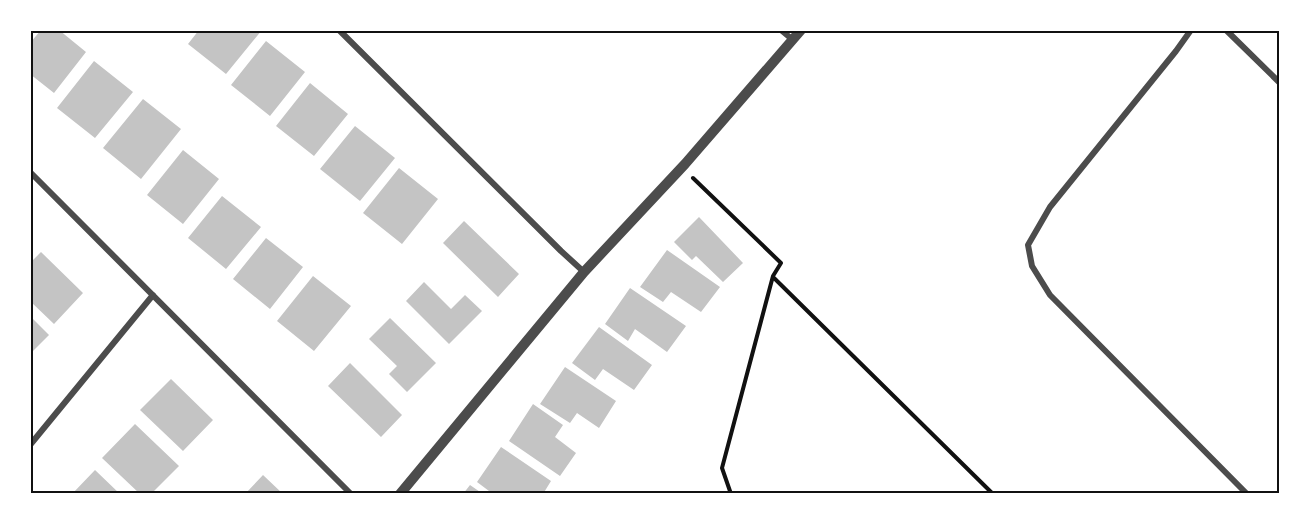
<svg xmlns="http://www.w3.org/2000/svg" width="1310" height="524" viewBox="0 0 1310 524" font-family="'DejaVu Sans',sans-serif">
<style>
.building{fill:#c4c4c4}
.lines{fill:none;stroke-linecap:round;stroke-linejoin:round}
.path{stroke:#111;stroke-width:4}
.minor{stroke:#4c4c4c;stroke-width:6}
.tertiary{stroke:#4c4c4c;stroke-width:10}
.neatline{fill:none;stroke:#111;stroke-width:2}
</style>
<rect width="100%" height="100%" fill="#fff"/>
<path class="building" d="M 41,30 L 59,30 L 86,52 L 54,93 L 30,74 L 30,43 Z
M 199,30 L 262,30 L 226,74 L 188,44 Z
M 266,41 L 305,72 L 270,116 L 231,85 Z
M 94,61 L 133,92 L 95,138 L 57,108 Z
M 310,83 L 348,114 L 314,156 L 276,126 Z
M 143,99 L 181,129 L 141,179 L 103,148 Z
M 355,126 L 395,158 L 360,201 L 320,169 Z
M 183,150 L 219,179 L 183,224 L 147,195 Z
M 399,168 L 438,199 L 402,244 L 363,213 Z
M 222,196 L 261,227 L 226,269 L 188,238 Z
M 699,217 L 743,263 L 723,282 L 696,256 L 692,260 L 674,242 Z
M 464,221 L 519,274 L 498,297 L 443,243 Z
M 266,238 L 303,267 L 270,309 L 233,279 Z
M 667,250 L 720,287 L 701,312 L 671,292 L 663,302 L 640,287 Z
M 41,252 L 83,293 L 54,324 L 30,301 L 30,263 Z
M 313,276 L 351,306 L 314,351 L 277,321 Z
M 424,282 L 451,309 L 465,295 L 482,311 L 449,344 L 406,301 Z
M 630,288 L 686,326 L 667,352 L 635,329 L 628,341 L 605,324 Z
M 30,316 L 49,335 L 30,354 Z
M 390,318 L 436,363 L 407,392 L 389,374 L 397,366 L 369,339 Z
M 599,327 L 652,365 L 634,390 L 603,369 L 595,380 L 572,363 Z
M 350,363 L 402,415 L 381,437 L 328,386 Z
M 565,367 L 616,401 L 599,428 L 577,413 L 570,423 L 540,404 Z
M 171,379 L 213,420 L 183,451 L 140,410 Z
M 533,404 L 563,425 L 555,437 L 576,453 L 560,476 L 509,441 Z
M 135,424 L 179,466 L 151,494 L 140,494 L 102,458 Z
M 501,447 L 551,481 L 543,494 L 493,494 L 477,482 Z
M 95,470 L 120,494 L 72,494 Z
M 263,475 L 283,494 L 245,494 Z
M 470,485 L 483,494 L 463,494 Z"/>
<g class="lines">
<path class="path" d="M 693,178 L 781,263 L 773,276 L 722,468 L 731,494
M 773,277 L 993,494"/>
<path class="minor" d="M 339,30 L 561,251 L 584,272
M 781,30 L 793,40
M 1191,30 L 1176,51 L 1050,207 L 1028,245 L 1032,266 L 1050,295 L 1247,494
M 1226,30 L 1280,83
M 30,172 L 351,494
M 30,445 L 153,295"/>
<path class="tertiary" d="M 400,494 L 584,272 L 685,164 L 801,30"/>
</g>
<rect width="1310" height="524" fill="none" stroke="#ffffff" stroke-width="63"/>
<rect x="32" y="32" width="1246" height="460" class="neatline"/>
</svg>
